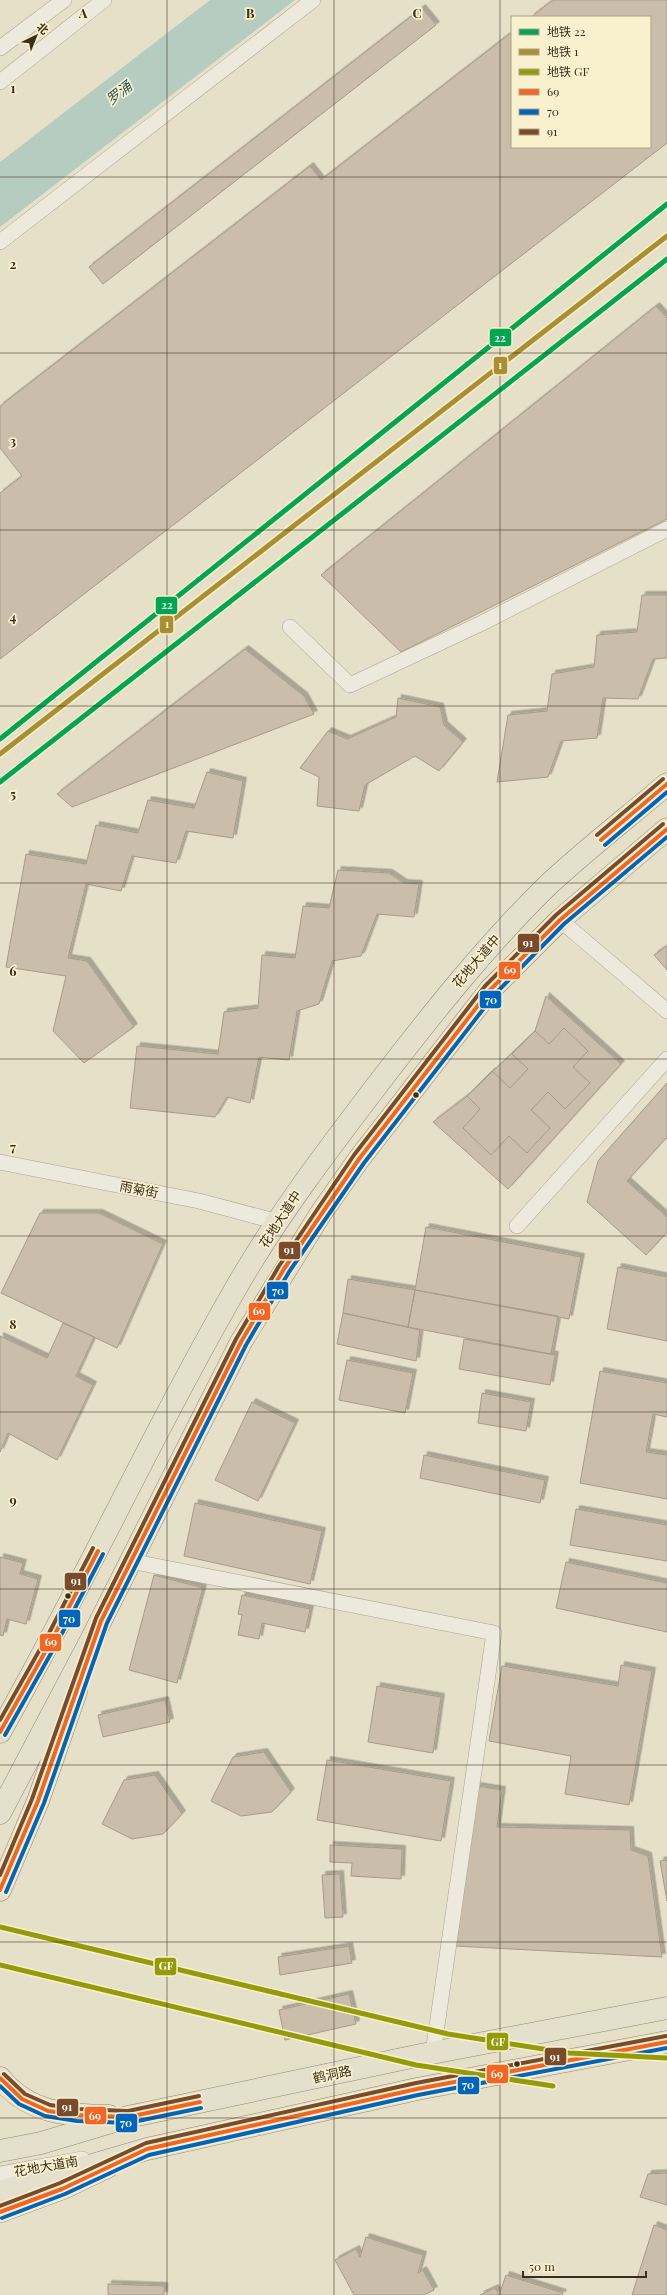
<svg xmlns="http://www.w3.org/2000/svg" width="667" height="2295" viewBox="0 0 667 2295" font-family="'Playfair Display','Noto Sans SC',serif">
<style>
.water{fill:#b6ccc0}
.building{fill:#cabeaa;stroke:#a69b89;filter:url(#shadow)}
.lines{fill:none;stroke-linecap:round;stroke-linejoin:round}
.minor-casing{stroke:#aba493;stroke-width:16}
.secondary-casing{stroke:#9a9483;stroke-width:22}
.primary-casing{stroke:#90897a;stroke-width:23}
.minor{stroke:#ede9dc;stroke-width:15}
.secondary{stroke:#ede9dc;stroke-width:21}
.primary{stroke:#e5e0cc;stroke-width:22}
.bus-1-casing{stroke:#f9f0ce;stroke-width:7}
.bus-2-casing{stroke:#f9f0ce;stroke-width:7}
.bus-3-casing{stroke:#f9f0ce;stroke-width:7}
.bus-1{stroke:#f26522;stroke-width:4}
.bus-2{stroke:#0065bd;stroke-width:4}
.bus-3{stroke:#7a4b2a;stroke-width:4}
.metro-1-casing{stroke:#f9f0ce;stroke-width:8}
.metro-2-casing{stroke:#f9f0ce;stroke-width:8}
.metro-3-casing{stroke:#f9f0ce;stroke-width:8}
.metro-1{stroke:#00a651;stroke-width:5}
.metro-2{stroke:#a98f30;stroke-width:5}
.metro-3{stroke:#949b09;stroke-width:5}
.grid{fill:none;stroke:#3a2d1b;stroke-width:1;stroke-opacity:0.55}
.bus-dot{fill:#3a2d1b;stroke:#f9f0ce;stroke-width:1.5}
.labels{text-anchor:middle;stroke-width:3.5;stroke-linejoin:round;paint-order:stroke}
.street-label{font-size:13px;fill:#3a2d1b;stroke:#f9f0ce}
.water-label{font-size:14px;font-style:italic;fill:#285a5c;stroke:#f9f0ce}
.grid-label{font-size:13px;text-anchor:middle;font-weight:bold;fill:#3a2d1b;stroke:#f9f0ce;stroke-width:3.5;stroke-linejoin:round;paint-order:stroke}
.line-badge{stroke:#f9f0ce;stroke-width:1.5}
.badge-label{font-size:11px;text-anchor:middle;font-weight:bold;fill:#fff}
</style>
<defs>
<filter id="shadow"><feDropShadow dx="3.5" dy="-3.5" stdDeviation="0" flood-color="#0004"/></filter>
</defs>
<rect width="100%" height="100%" fill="#e6e0c9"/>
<path class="water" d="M 210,0 L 295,0 L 0,227 L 0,162 Z"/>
<path class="building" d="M 553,0 L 667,0 L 667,143 L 0,659 L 0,493 L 22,476 L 0,448 L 0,406 L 310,166 L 321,180 L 512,32 L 512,147 L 650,147 L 650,17 L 531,17 Z
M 422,8 L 436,25 L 103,284 L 89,267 Z
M 656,306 L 667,318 L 667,519 L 401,652 L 321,575 Z
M 642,595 L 667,595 L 667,658 L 653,659 L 638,699 L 603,698 L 597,738 L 561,741 L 548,777 L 497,782 L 508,715 L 547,711 L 552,674 L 594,667 L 597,635 L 637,632 Z
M 245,649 L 304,696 L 314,714 L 72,807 L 57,794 Z
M 398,698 L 440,707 L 444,725 L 463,742 L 439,771 L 415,756 L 365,785 L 359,811 L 317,806 L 319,777 L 300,768 L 328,731 L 347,739 L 396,717 Z
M 207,772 L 243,781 L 233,838 L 186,831 L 176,863 L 132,856 L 121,891 L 86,884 L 68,958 L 87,961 L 134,1027 L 84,1063 L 53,1031 L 66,976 L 6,967 L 26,854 L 86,864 L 96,825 L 138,833 L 148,800 L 194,808 Z
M 338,870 L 389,873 L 404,883 L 419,884 L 414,917 L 377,914 L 361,956 L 332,961 L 319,1004 L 297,1011 L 289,1060 L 259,1057 L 250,1103 L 227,1097 L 215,1117 L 130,1108 L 137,1046 L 218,1054 L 224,1012 L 258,1008 L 262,955 L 295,958 L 303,906 L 329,908 Z
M 667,946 L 667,970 L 654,955 Z
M 546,996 L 621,1064 L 508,1189 L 433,1122 L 467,1096 L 535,1031 Z
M 564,1028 L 588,1051 L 573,1067 L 590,1083 L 565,1109 L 548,1092 L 531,1110 L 550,1128 L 527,1153 L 509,1136 L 491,1155 L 463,1128 L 480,1109 L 467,1096 L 492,1071 L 510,1088 L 528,1069 L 512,1054 L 535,1031 L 549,1044 Z
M 667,1083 L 667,1139 L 666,1138 L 627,1181 L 667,1217 L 667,1232 L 646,1255 L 587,1202 L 598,1161 Z
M 40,1213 L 99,1213 L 163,1244 L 117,1348 L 1,1293 Z
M 426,1227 L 581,1257 L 569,1319 L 415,1290 Z
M 618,1267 L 667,1277 L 667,1341 L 607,1329 Z
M 348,1279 L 415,1290 L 408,1327 L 343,1313 Z
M 415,1290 L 558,1316 L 551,1354 L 408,1327 Z
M 343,1313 L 420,1330 L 416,1361 L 337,1344 Z
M 63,1323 L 94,1337 L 76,1376 L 93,1385 L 57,1460 L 8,1433 L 0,1452 L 0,1336 L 47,1358 Z
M 464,1339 L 555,1355 L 550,1385 L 459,1369 Z
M 347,1360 L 413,1373 L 405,1413 L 339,1400 Z
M 600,1371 L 667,1383 L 667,1417 L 653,1414 L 646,1452 L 667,1455 L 667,1499 L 580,1483 Z
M 482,1393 L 531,1402 L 526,1431 L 478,1423 Z
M 252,1402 L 295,1423 L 258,1501 L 215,1480 Z
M 424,1455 L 545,1480 L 540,1503 L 420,1478 Z
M 195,1503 L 322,1531 L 310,1584 L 184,1556 Z
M 576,1509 L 667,1525 L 667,1561 L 570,1545 Z
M 0,1557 L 23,1563 L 20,1574 L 38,1579 L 26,1624 L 7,1619 L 3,1636 L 0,1635 Z
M 566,1562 L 667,1583 L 667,1632 L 556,1608 Z
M 154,1575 L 203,1588 L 177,1683 L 129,1670 Z
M 242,1595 L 310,1609 L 305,1632 L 262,1623 L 259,1639 L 238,1635 L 242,1615 L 238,1614 Z
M 621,1665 L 652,1671 L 629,1805 L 565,1794 L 571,1756 L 489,1741 L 502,1666 L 618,1686 Z
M 377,1686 L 441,1697 L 433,1753 L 368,1742 Z
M 165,1700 L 170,1722 L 103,1737 L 98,1715 Z
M 264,1752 L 291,1792 L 272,1812 L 241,1816 L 211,1801 L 233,1757 Z
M 327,1760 L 451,1781 L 441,1841 L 317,1820 Z
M 155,1775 L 182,1814 L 163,1834 L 132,1839 L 102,1824 L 124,1780 Z
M 477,1786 L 502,1790 L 497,1827 L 630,1830 L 631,1850 L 648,1856 L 662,1957 L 455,1946 Z
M 330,1845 L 402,1849 L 401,1879 L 351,1876 L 352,1863 L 330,1862 Z
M 667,1860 L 667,1901 L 660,1861 Z
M 340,1874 L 343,1917 L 325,1918 L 322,1875 Z
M 349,1946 L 352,1963 L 280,1975 L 278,1957 Z
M 349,1994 L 356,2024 L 285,2040 L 279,2010 Z
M 667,2173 L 667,2205 L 640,2197 L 648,2174 Z
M 654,2225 L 667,2230 L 667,2295 L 632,2295 Z
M 366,2237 L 423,2255 L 418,2273 L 423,2270 L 434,2290 L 424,2295 L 354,2295 L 335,2260 L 356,2249 L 360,2257 Z
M 506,2275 L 563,2293 L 562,2295 L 499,2295 Z
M 108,2284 L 164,2286 L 164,2295 L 108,2295 Z
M 495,2288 L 499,2295 L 480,2295 Z"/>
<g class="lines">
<defs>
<path id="minor" d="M 0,48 L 64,0
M 0,82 L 104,0
M 0,242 L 313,0
M 290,627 L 350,685 L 480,624 L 667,529
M 560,920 L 667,1011
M 0,1162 L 199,1201 L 278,1222
M 517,1226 L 667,1059
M 130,1561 L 494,1633 L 433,2053
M 0,2174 L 82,2159"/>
<path id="secondary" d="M 0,2212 L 62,2189 L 108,2167"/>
<path id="primary" d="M 0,1732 C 84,1583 155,1428 240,1281 C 281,1211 330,1147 378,1084 C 431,1015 484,948 546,887 C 584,851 627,818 667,784
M 0,1813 L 91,1640 L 241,1342 L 321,1213 L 359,1159 L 490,990 L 560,920 L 667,829
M 0,1890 L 38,1801 L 76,1692
M 0,2078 C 29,2114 67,2115 109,2116
M 0,2151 L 41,2143 L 128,2117 L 421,2055 L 667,2008
M 0,2192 L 147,2149 L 417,2089 L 667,2042"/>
</defs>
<use href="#minor" class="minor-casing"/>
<use href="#secondary" class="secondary-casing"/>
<use href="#primary" class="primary-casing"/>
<use href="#minor" class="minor"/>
<use href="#secondary" class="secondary"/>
<use href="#primary" class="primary"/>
<defs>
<path id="bus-1" d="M 601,840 L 667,784
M 0,1732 L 53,1638 L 98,1551
M 0,1890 L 38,1801 L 101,1621 L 241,1342 L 284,1269 L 359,1159 L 490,990 L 560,920 L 667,829
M 0,2078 L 22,2099 L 48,2111 L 78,2115 L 128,2117 L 200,2102
M 0,2212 L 62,2189 L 147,2149 L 417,2089 L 667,2042"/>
<path id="bus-2" d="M 605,845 L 667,792
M 5,1735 L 58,1641 L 103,1554
M 6,1892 L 44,1803 L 107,1623 L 246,1345 L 289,1272 L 364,1163 L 495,994 L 564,924 L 667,837
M 0,2086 L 19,2104 L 45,2116 L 77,2121 L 128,2123 L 201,2108
M 2,2218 L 65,2194 L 149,2155 L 418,2095 L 667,2048"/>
<path id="bus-3" d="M 597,835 L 663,779
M 0,1720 L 48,1635 L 93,1548
M 0,1875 L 32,1799 L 96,1618 L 236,1339 L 279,1266 L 354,1155 L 485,986 L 556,915 L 663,824
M 4,2074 L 25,2094 L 50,2105 L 79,2109 L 128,2111 L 199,2096
M 0,2206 L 60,2183 L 146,2143 L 416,2083 L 666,2036"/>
</defs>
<use href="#bus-1" class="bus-1-casing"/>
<use href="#bus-2" class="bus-2-casing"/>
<use href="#bus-3" class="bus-3-casing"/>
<use href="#bus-1" class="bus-1"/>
<use href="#bus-2" class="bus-2"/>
<use href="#bus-3" class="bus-3"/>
<defs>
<path id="metro-1" d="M 0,739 L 667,204
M 0,782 L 667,259"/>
<path id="metro-2" d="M 0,754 L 667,236"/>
<path id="metro-3" d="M 0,1927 L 448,2034 L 569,2053 L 667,2058
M 0,1965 L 416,2065 L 553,2086"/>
</defs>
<use href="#metro-1" class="metro-1-casing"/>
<use href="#metro-2" class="metro-2-casing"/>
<use href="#metro-3" class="metro-3-casing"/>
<use href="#metro-1" class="metro-1"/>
<use href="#metro-2" class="metro-2"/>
<use href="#metro-3" class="metro-3"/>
</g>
<path class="grid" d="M 167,0 L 167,2295M 334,0 L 334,2295M 500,0 L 500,2295M 0,177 L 667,177M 0,353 L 667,353M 0,530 L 667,530M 0,706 L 667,706M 0,883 L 667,883M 0,1059 L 667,1059M 0,1236 L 667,1236M 0,1412 L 667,1412M 0,1589 L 667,1589M 0,1765 L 667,1765M 0,1942 L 667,1942M 0,2118 L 667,2118"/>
<g class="bus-dot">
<circle cx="416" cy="1095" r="3.5"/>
<circle cx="68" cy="1596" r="3.5"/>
<circle cx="517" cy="2064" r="3.5"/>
</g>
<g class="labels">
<g class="street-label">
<text transform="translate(476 961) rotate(-49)" y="5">花地大道中</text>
<text transform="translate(139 1189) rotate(11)" y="5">雨菊街</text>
<text transform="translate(280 1219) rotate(-57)" y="5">花地大道中</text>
<text transform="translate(332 2074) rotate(-12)" y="5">鹤洞路</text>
<text transform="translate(46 2166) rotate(-10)" y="5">花地大道南</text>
</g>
<g class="water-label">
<text transform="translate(119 93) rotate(-38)" y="5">罗涌</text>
</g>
</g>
<g class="grid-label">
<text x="83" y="18">A</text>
<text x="250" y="18">B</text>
<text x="417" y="18">C</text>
<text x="13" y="93">1</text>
<text x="13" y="269">2</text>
<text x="13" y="446">3</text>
<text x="13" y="622">4</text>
<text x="13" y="799">5</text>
<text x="13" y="976">6</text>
<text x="13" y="1152">7</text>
<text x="13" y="1329">8</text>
<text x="13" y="1505">9</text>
</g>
<g class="line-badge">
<rect x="489" y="328" width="23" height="19" rx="4" fill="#00a651"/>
<rect x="493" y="356" width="15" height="19" rx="4" fill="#a98f30"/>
<rect x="155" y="596" width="23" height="19" rx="4" fill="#00a651"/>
<rect x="159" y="615" width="15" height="19" rx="4" fill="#a98f30"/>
<rect x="517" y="933" width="23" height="20" rx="4" fill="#7a4b2a"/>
<rect x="498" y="961" width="23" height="19" rx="4" fill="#f26522"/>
<rect x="479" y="990" width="23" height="19" rx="4" fill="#0065bd"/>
<rect x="278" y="1241" width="23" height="19" rx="4" fill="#7a4b2a"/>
<rect x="266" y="1281" width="23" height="19" rx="4" fill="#0065bd"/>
<rect x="248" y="1302" width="23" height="19" rx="4" fill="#f26522"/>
<rect x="64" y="1572" width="23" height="19" rx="4" fill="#7a4b2a"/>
<rect x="58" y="1609" width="23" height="19" rx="4" fill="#0065bd"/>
<rect x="39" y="1633" width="23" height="19" rx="4" fill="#f26522"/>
<rect x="154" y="1957" width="23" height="19" rx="4" fill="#949b09"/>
<rect x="486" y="2032" width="23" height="19" rx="4" fill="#949b09"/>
<rect x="544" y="2047" width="23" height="19" rx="4" fill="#7a4b2a"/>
<rect x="486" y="2064" width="23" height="20" rx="4" fill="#f26522"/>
<rect x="457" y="2076" width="23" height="19" rx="4" fill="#0065bd"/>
<rect x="56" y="2098" width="23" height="19" rx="4" fill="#7a4b2a"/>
<rect x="84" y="2106" width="23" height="19" rx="4" fill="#f26522"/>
<rect x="115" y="2113" width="23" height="20" rx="4" fill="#0065bd"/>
</g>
<g class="badge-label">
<text x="500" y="342">22</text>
<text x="500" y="369">1</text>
<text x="167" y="609">22</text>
<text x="167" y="628">1</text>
<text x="528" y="947">91</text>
<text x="510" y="974">69</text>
<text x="491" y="1004">70</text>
<text x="289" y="1254">91</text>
<text x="278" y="1295">70</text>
<text x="259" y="1315">69</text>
<text x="76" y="1585">91</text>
<text x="69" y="1623">70</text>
<text x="51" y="1646">69</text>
<text x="166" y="1970">GF</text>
<text x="498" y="2046">GF</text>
<text x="555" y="2061">91</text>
<text x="497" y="2078">69</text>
<text x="468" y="2089">70</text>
<text x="67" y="2111">91</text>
<text x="95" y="2120">69</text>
<text x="126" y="2127">70</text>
</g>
<rect x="511" y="16" width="140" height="132" fill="#f9f0ce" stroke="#ada286"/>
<rect x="519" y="29" width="20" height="6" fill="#00a651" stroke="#ada286"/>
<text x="547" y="36" font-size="12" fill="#3a2d1b">地铁 22</text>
<rect x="519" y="49" width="20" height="6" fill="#a98f30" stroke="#ada286"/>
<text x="547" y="56" font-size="12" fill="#3a2d1b">地铁 1</text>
<rect x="519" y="69" width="20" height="6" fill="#949b09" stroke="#ada286"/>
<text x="547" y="76" font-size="12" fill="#3a2d1b">地铁 GF</text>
<rect x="519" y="89" width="20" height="6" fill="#f26522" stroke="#ada286"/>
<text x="547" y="96" font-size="12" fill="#3a2d1b">69</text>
<rect x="519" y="109" width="20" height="6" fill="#0065bd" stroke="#ada286"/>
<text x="547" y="116" font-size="12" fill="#3a2d1b">70</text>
<rect x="519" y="129" width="20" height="6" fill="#7a4b2a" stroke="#ada286"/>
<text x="547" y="136" font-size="12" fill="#3a2d1b">91</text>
<g transform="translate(36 36) rotate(43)" stroke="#f9f0ce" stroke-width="3" paint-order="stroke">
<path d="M0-3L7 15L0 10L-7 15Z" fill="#3a2d1b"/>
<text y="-6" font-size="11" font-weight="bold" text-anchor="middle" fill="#3a2d1b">北</text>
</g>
<path d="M523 2271v6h123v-6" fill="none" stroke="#3a2d1b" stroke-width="2"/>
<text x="529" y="2271" font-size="12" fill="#3a2d1b" stroke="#f9f0ce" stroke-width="3" paint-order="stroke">50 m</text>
</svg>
